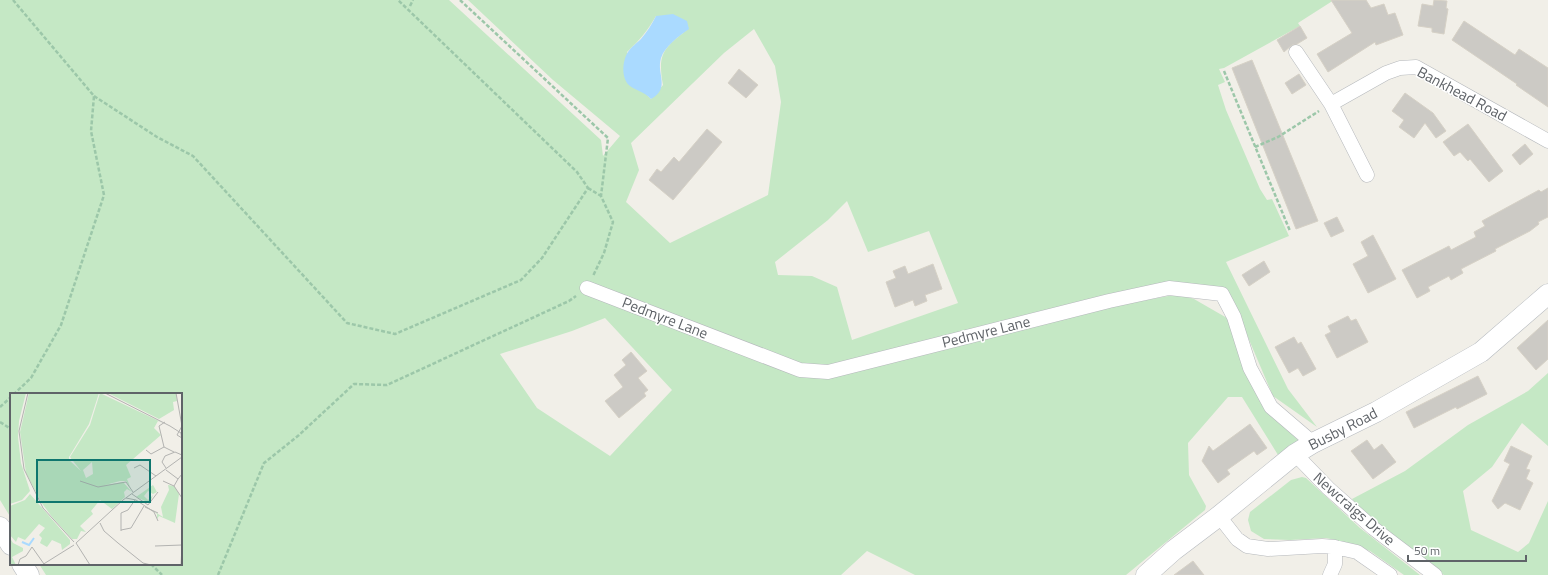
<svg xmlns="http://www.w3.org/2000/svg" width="1548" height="575" viewBox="0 0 1548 575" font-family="'Titillium Web',sans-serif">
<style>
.green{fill:#c5e8c5;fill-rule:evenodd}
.water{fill:#aadaff}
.building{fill:#cccac5;stroke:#d6d1c6}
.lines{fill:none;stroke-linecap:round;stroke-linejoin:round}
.minor-casing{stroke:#b5b8bc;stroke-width:15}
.secondary-casing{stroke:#b6babf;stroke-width:21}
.path{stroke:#9cc7a9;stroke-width:2.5;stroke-dasharray:4 2;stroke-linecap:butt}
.minor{stroke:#fff;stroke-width:14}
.secondary{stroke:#fff;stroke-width:20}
.labels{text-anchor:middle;stroke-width:3;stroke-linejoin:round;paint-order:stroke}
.street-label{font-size:15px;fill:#5f6368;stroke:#fff}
.inset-river{fill:none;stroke:#aadaff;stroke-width:2}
.inset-road{fill:none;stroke:#b3b3b1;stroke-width:1}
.view{fill:#0f766e;fill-opacity:0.15;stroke:#0f766e;stroke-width:2}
.inset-edge{fill:none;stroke:#5f6368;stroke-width:2}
</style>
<rect width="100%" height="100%" fill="#f1efe8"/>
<path class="green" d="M 0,0 L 449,0 L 601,140 L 603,156 L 620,136 L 553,80 L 468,0 L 1334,0 L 1298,23 L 1300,26 L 1224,68 L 1219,69 L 1225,82 L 1218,85 L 1226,110 L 1260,189 L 1267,200 L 1272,199 L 1289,236 L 1226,262 L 1288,389 L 1317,427 L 1273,396 L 1230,295 L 1200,286 L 1098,309 L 1179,294 L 1194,299 L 1227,318 L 1281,424 L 1299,441 L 1278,455 L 1242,397 L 1228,397 L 1188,443 L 1189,475 L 1206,506 L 1205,510 L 1126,575 L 915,575 L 867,551 L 841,575 L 46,575 L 39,564 L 181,564 L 181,394 L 11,394 L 11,518 L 0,500 ZM 656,16 L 688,29 C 664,48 657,53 663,85 L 651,99 L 644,92 L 627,52 C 639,41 648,30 656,16 ZM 754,29 L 775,66 L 781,102 L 768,195 L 670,243 L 626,202 L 639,170 L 631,143 L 724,53 ZM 847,201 L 868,252 L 929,231 L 958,303 L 852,340 L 837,287 L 812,276 L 778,275 L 775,262 L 828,220 ZM 605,318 L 672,390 L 610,456 L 537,408 L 500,354 L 572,331 Z
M 1548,373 L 1548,446 L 1522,423 L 1492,467 L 1463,491 L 1471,530 L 1518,552 L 1529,543 L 1548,501 L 1548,575 L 1444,575 L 1369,519 L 1352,499 L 1405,471 L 1468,425 L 1528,391 Z
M 1302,477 L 1306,478 L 1360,528 L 1420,575 L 1404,575 L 1370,551 L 1349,543 L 1326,538 L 1290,540 L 1264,539 L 1251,531 L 1248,520 L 1250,512 L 1291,480 Z"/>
<path class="water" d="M 673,14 L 687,21 L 689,29 C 679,36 665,46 661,58 C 656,74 671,88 651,99 C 643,91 637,91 630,86 C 621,79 622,61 628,52 C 631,47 637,43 641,39 C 647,32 652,24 656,16 Z"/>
<path class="building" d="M 1331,0 L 1366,0 L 1371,8 L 1384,4 L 1388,15 L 1395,13 L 1403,35 L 1376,45 L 1375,42 L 1328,72 L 1317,54 L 1352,33 Z
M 1434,0 L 1447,1 L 1446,8 L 1448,9 L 1444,34 L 1432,32 L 1432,28 L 1418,26 L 1422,4 L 1433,6 Z
M 1464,21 L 1515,55 L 1519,49 L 1548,68 L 1548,107 L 1516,85 L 1517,84 L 1452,40 Z
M 1300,26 L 1307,38 L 1297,44 L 1292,45 L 1284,52 L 1277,40 Z
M 1252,60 L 1318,221 L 1296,229 L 1232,68 Z
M 739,69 L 758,85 L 746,98 L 728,83 Z
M 1299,74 L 1306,85 L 1292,94 L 1285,83 Z
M 1405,93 L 1433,113 L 1446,131 L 1436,138 L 1425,123 L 1414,138 L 1399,127 L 1404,120 L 1392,111 Z
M 1468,124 L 1503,171 L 1489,182 L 1470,159 L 1468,161 L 1460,152 L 1454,156 L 1443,142 Z
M 707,129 L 722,142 L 673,200 L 649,180 L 657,169 L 661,172 L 674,157 L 679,162 Z
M 1525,144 L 1533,154 L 1520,165 L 1512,155 Z
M 1548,188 L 1548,217 L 1538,222 L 1539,224 L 1530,231 L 1495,249 L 1496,251 L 1461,269 L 1463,273 L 1451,280 L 1449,276 L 1428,287 L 1430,291 L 1417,298 L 1402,270 L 1449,246 L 1451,250 L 1476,237 L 1474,232 L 1485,226 L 1482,221 L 1539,190 L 1541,192 Z
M 1337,217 L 1344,231 L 1331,237 L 1324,223 Z
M 1373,235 L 1396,279 L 1368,293 L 1353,264 L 1368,256 L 1361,242 Z
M 1264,261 L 1270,272 L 1249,286 L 1242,275 Z
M 933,264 L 942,289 L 925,295 L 927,301 L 915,306 L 913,300 L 895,307 L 886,282 L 896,278 L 893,271 L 905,266 L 908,274 Z
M 1348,316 L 1351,321 L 1356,319 L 1368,342 L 1337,358 L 1325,335 L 1331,332 L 1328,326 Z
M 1548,320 L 1548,359 L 1536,370 L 1517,348 Z
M 1294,337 L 1298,344 L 1301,342 L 1316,369 L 1303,376 L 1298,368 L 1289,373 L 1275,347 Z
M 631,352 L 647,371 L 638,378 L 648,390 L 644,393 L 646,396 L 619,418 L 605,401 L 623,387 L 614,375 L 626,365 L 622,360 Z
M 1478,376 L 1487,394 L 1457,409 L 1456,407 L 1414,428 L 1406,412 Z
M 1250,424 L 1267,448 L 1257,455 L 1254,451 L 1227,470 L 1230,474 L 1218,483 L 1202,461 L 1209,446 L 1213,451 Z
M 1367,440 L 1374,450 L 1382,444 L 1396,462 L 1373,479 L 1351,451 Z
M 1511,446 L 1532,456 L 1526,469 L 1530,470 L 1526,479 L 1533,483 L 1520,510 L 1505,503 L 1498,509 L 1492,501 L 1510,464 L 1504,461 Z
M 1193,561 L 1204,575 L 1174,575 Z"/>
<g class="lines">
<defs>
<path id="minor" d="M 1296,52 L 1331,104 L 1367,175
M 1331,104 L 1386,73 L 1400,68 L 1416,67 L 1548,141
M 587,288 L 800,370 L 828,372 L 1109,301 L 1169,288 L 1222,294 L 1234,317 L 1250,368 L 1271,407 L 1313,443
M 1295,454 L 1328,488 L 1373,528 L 1435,575
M 1219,516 L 1237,539 L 1247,546 L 1268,549 L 1322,546 L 1335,547 L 1357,552 L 1390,575
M 1330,575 L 1335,564 L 1335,547"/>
<path id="secondary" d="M 0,527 L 11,545
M 22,564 L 29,575
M 1146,575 L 1174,550 L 1219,516 L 1295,454 L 1313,443 L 1376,412 L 1481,352 L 1548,294"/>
</defs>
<use href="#minor" class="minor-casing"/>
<use href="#secondary" class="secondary-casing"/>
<path class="path" d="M 13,0 L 94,96 L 91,131 L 104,195 L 61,325 L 31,378 L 14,394
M 460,0 L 608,138 L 601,196 L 613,222 L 604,253 L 593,276
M 410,6 L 413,0
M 1224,71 L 1290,231
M 94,96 L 157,137 L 193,156 L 347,323 L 395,334 L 521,280 L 542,258 L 588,188 L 577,172 L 398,0
M 1255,147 L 1278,137 L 1319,111
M 588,188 L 601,196
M 0,407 L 11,397
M 0,422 L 11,429
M 151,564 L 162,575
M 218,575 L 264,463 L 299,435 L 354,384 L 387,385 L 569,301 L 576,296"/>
<use href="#minor" class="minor"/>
<use href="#secondary" class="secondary"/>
</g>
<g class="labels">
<g class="street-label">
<text transform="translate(1462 94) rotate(28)" y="5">Bankhead Road</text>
<text transform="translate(665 318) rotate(21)" y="5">Pedmyre Lane</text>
<text transform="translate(986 332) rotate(-14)" y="5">Pedmyre Lane</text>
<text transform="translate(1343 429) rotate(-27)" y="5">Busby Road</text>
<text transform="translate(1354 509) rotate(41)" y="5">Newcraigs Drive</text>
</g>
</g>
<g transform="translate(10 393)">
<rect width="172" height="172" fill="#f1efe8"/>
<path d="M 0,0 L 16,0 L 9,28 L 8,44 L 11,70 L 20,98 L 12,107 L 0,111 ZM 19,0 L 89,0 L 79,31 L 59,64 L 59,67 L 71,78 L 60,64 L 80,32 L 90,0 L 153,30 L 148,28 L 144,35 L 151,42 L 116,72 L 121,84 L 117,86 L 121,96 L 116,88 L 110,88 L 95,92 L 113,89 L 122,99 L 117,96 L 114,99 L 115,104 L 102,116 L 90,107 L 81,118 L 83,121 L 70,133 L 76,139 L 71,138 L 67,146 L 62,146 L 42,124 L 31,109 L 16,80 L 10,39 ZM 82,69 L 83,81 L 76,85 L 73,77 ZM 98,0 L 166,0 L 167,8 L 163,9 L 164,17 L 149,26 ZM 143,92 L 147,99 L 143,101 L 138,98 L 134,103 L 138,107 L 143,102 L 140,110 L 126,104 ZM 158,92 L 164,93 L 169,101 L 165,130 L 149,123 L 147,126 L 147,121 L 137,114 L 153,124 L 151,114 L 159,97 ZM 20,101 L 60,147 L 60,151 L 52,157 L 51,151 L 42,147 L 37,154 L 30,150 L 32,145 L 29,142 L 35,135 L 29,131 L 15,147 L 8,144 L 6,149 L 0,142 L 0,113 L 15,107 ZM 0,145 L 3,150 L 13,155 L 13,158 L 2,164 L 6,172 L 0,172 Z" fill="#c5e8c5" fill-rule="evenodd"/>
<path class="inset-river" d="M 12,149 L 19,152 L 24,145"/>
<path class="inset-road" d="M 18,0 L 9,38 L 14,76 L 33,115 L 64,149M 95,0 L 160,33 L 171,40 L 172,49M 166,0 L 172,33 L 167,42 L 172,45M 154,54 L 149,33 L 155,29M 136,57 L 141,61 L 154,54 L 164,59M 124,75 L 130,72 L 146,83M 156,75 L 152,69 L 155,63 L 165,59 L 172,62M 156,77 L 168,86 L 172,81M 168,86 L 164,93 L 172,105M 70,88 L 88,94 L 116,89 L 123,99M 153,88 L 164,93M 122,101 L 138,112 L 148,99M 116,105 L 126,107 L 144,119 L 148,128M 135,114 L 148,120M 90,130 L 94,138 L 108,150 L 133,170 L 141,172M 111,137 L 121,135 L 134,113M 111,138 L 111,120 L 118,117 L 125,107M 66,150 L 113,107 L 172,64M 66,150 L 80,172M 145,153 L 172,152M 8,172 L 10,166 L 16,163 L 22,154 L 34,171M 32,172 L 64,152M 171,172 L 172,153"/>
<path class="view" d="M 27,67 L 140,67 L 140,109 L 27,109 Z"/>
<rect width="172" height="172" class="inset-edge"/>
</g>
<path d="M1408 555v6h118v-6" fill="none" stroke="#5f6368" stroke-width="2"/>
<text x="1414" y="555" font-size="12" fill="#5f6368" stroke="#ffffff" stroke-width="3" paint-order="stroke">50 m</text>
</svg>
